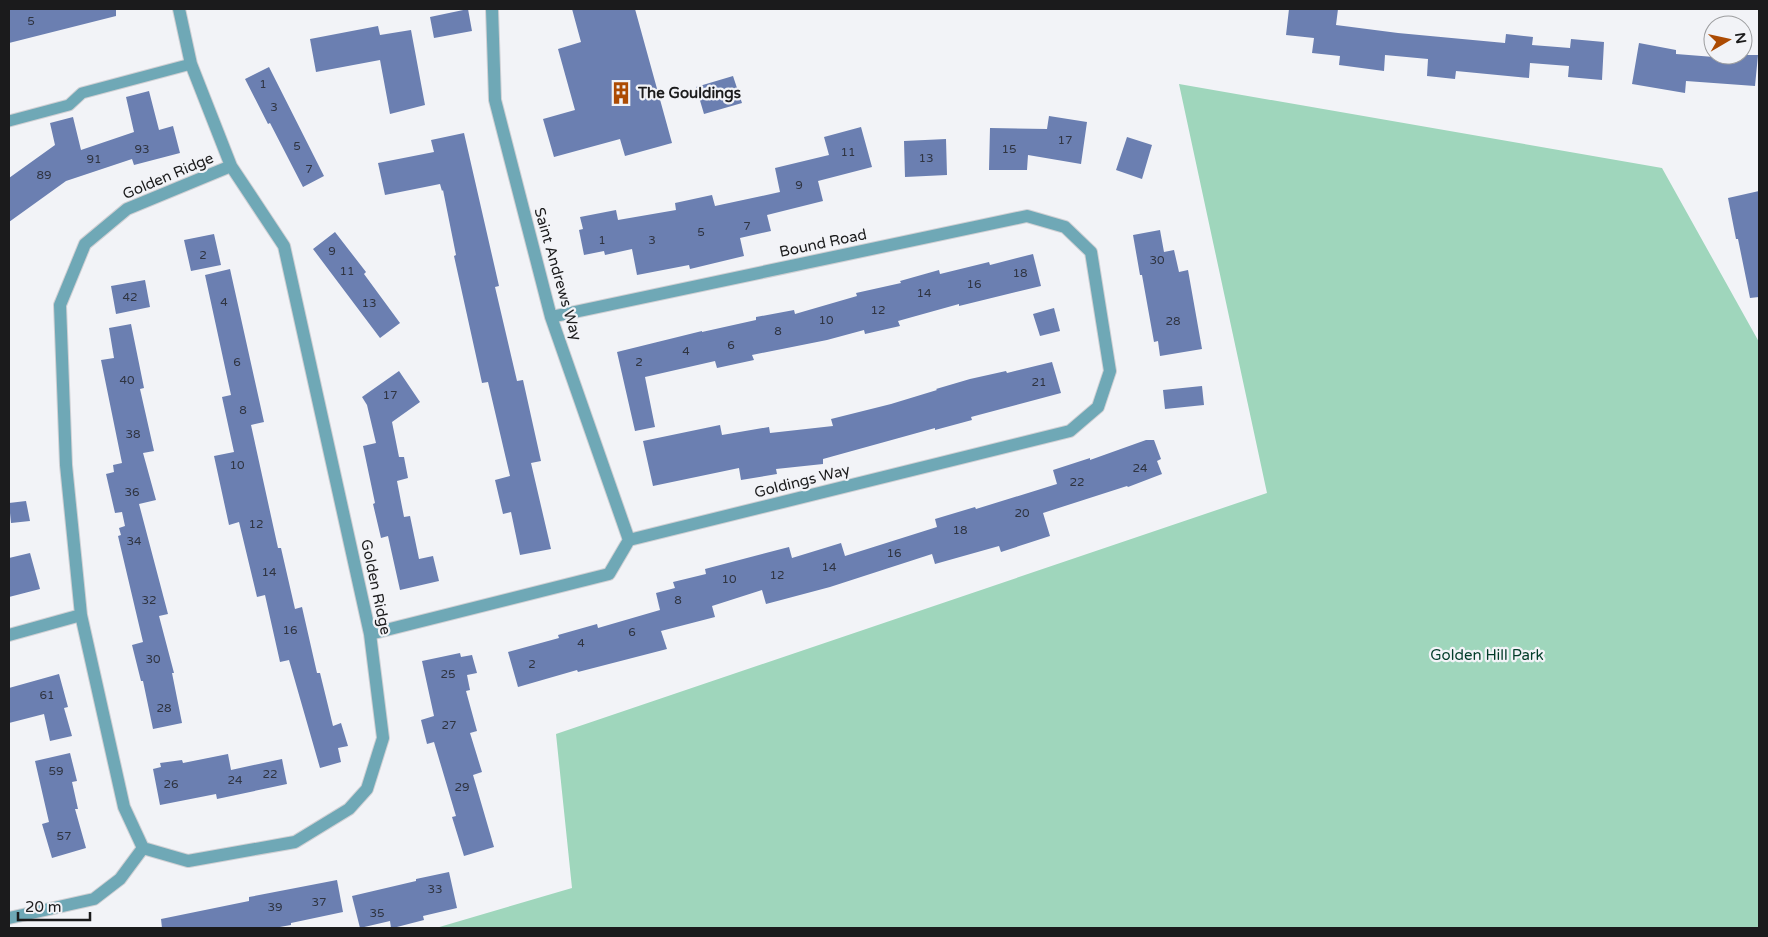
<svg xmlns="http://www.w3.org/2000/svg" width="1768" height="937" viewBox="0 0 1768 937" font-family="'Varela Round',sans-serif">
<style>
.green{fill:#9fd6bc}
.building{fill:#6b7fb1}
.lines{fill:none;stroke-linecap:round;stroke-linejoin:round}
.service-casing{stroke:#d0d0d4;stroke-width:13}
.minor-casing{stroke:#d0d0d4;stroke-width:14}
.service{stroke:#6fa8b6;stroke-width:11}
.minor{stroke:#6fa8b6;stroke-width:12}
.labels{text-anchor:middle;stroke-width:4.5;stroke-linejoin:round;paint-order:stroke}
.number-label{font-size:12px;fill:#2f3441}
.poi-label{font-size:15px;font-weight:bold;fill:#1b1b1c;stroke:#f2f3f7;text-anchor:start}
.street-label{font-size:15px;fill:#1b1b1c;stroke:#f2f3f7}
.park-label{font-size:15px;fill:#023c29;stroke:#f2f3f7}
</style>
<rect width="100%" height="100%" fill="#f2f3f7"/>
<path class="green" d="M 1179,84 L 1662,168 L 1759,342 L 1759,928 L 436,928 L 572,888 L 556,734 L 1267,493 Z"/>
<path class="building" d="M 9,9 L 116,9 L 116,16 L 9,43 Z
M 468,9 L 472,31 L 434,38 L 430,17 Z
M 572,9 L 635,9 L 672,143 L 625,156 L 620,139 L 554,157 L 543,119 L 575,110 L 558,49 L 581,42 Z
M 1289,9 L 1338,9 L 1336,25 L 1398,33 L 1505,43 L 1506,34 L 1533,37 L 1532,45 L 1570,48 L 1571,39 L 1604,42 L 1602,80 L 1568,77 L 1569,66 L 1530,63 L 1529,78 L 1456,71 L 1455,79 L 1427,76 L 1428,59 L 1385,55 L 1384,71 L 1339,65 L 1340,56 L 1312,53 L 1314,38 L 1286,35 Z
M 378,26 L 380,35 L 411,30 L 425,105 L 390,114 L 380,60 L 316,72 L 310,39 Z
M 1639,43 L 1676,50 L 1676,54 L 1714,57 L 1714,55 L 1758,55 L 1755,86 L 1686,81 L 1685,93 L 1632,84 Z
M 269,67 L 324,176 L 303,187 L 270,123 L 268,124 L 245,79 Z
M 733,76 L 742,103 L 704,114 L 696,87 Z
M 149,91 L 159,130 L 173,126 L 180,153 L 134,165 L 132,159 L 66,181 L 9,222 L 9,178 L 55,145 L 50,123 L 73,117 L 81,150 L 134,132 L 126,97 Z
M 1049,116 L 1087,122 L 1081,164 L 1028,155 L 1027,170 L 989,170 L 990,128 L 1047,129 Z
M 861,127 L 872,167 L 818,181 L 823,201 L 767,215 L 771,231 L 740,238 L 744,256 L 690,269 L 689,265 L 637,275 L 632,249 L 605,255 L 604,251 L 584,255 L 579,230 L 583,229 L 580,217 L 616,210 L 618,220 L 676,210 L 675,203 L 712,195 L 715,206 L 780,192 L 775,168 L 829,155 L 824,137 Z
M 464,133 L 499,286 L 495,287 L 517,381 L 523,380 L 541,461 L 531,463 L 551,549 L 520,555 L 511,512 L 503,514 L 495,480 L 510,476 L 488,382 L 482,383 L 454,256 L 456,255 L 443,190 L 442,191 L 440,184 L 385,195 L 378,163 L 434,152 L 431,140 Z
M 1127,137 L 1152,145 L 1142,179 L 1116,170 Z
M 946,139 L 947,175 L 905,177 L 904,141 Z
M 1759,191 L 1759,297 L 1750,298 L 1738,239 L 1736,239 L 1728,198 Z
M 1160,230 L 1164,252 L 1174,250 L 1179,272 L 1188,270 L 1202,349 L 1160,356 L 1158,341 L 1154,342 L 1142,275 L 1140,275 L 1133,235 Z
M 335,232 L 366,272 L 364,274 L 400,323 L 380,338 L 313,249 Z
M 214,234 L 221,265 L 191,271 L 184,240 Z
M 1033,254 L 1041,286 L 959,306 L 959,304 L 898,321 L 900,326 L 865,334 L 864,330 L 827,340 L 752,355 L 754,360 L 717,368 L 715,361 L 645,377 L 655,427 L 635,431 L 617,352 L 702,331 L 702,332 L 756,320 L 756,317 L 794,310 L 795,314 L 857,296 L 856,293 L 901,283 L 900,281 L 939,270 L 940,274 L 989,262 L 990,265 Z
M 230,269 L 264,422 L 251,425 L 278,548 L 281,548 L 295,609 L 302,607 L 317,673 L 320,673 L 333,726 L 341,723 L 348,746 L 338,748 L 341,762 L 320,768 L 289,660 L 280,662 L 265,595 L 257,597 L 239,522 L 229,525 L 214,456 L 234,452 L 222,397 L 231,395 L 205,275 Z
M 145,280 L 150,307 L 116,314 L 111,286 Z
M 1054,308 L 1060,331 L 1040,336 L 1033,314 Z
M 131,324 L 144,388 L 140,389 L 154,451 L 143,453 L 156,500 L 139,504 L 168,614 L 159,616 L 174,673 L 172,673 L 182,723 L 153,729 L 143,681 L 141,681 L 132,645 L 143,642 L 118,536 L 121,535 L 119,528 L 125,526 L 122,512 L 115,513 L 106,474 L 114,472 L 113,465 L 122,463 L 101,360 L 114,358 L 109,328 Z
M 1052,362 L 1061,393 L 971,417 L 972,420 L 935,430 L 935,428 L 823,459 L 823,464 L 776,469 L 777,474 L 741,480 L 739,468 L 653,486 L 643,441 L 720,425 L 722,435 L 769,427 L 770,433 L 833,426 L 831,419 L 891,404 L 937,390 L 936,389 L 970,379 L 1006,371 L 1007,373 Z
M 399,371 L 420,402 L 392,422 L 399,457 L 404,457 L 408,478 L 397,481 L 404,517 L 410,516 L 419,559 L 433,556 L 439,581 L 400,590 L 388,536 L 381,538 L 373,504 L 375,503 L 363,446 L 376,443 L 367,405 L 362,397 Z
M 1202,386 L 1204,405 L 1165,409 L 1163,390 Z
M 1146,440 L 1154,440 L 1161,459 L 1157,461 L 1162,474 L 1128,487 L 1127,486 L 1043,513 L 1050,536 L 1001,552 L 999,546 L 935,564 L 932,554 L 830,587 L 766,604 L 762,590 L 712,606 L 715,617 L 661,631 L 667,649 L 578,672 L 577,670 L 518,687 L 508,652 L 559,638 L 558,635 L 597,624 L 598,628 L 660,610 L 656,593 L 675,588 L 673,582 L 706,574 L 705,569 L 789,547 L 792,558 L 841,543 L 845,556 L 937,527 L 935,519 L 975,507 L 976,509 L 1057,484 L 1053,470 L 1090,458 L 1090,460 Z
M 26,501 L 30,521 L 11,523 L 9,503 Z
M 30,553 L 40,589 L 9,597 L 9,558 Z
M 460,653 L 461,657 L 472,655 L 477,673 L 467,675 L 470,690 L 466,691 L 477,731 L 470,733 L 482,772 L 473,775 L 494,847 L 464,856 L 452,817 L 456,816 L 434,742 L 427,744 L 421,720 L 434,716 L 422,661 Z
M 59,674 L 68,707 L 64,708 L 72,736 L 50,741 L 44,714 L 9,723 L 9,688 Z
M 70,753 L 77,781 L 72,782 L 78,809 L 75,809 L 86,848 L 52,858 L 42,824 L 49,822 L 35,761 Z
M 228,754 L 231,770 L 282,759 L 287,784 L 217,799 L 216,794 L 160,805 L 153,769 L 161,767 L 160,763 L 182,760 L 183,763 Z
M 449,872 L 457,908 L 423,916 L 424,920 L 393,928 L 391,928 L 390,921 L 360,928 L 352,896 L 416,881 L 416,879 Z
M 337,880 L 343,912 L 291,923 L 291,925 L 274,928 L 162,928 L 161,919 L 249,901 L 249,897 Z"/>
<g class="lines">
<defs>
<path id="service" d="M 9,121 L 69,105 L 82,93 L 191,64"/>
<path id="minor" d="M 492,9 L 495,100 L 551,317 L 629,540
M 370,634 L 609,574 L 629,540 L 1070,431 L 1098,407 L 1110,371 L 1091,252 L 1065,227 L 1027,216 L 551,317
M 9,635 L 81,615 L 66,465 L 60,305 L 85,244 L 127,209 L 231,166
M 143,848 L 188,861 L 295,842 L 349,809 L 367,789 L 383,738 L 370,634 L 284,246 L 231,166 L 191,64 L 179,9
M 9,918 L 94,899 L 120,879 L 143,848 L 124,807 L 81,615"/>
</defs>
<use href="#service" class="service-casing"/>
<use href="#minor" class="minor-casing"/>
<use href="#service" class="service"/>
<use href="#minor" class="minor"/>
</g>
<defs>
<symbol id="building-bare" viewBox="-9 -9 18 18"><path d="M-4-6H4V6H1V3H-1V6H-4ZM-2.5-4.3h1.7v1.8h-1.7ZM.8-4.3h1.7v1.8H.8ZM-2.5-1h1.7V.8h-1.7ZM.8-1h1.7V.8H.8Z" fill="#ac4b03" stroke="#f2f3f7" stroke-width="2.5" paint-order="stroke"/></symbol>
</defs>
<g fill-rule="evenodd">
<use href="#building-bare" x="605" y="77" width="32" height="32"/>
</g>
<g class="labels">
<g class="number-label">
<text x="31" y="25">5</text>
<text x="263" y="88">1</text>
<text x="274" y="111">3</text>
<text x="1065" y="144">17</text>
<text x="297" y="150">5</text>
<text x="142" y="153">93</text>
<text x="1009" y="153">15</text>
<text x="848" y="156">11</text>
<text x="926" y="162">13</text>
<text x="94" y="163">91</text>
<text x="309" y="173">7</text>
<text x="44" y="179">89</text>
<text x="799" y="189">9</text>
<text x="747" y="230">7</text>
<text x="701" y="236">5</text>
<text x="602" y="244">1</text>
<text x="652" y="244">3</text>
<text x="332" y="255">9</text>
<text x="203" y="259">2</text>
<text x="1157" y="264">30</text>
<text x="347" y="275">11</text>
<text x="1020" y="277">18</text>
<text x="974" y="288">16</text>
<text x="924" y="297">14</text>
<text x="130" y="301">42</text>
<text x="224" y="306">4</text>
<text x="369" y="307">13</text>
<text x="878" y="314">12</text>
<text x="826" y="324">10</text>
<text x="1173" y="325">28</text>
<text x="778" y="335">8</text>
<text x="731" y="349">6</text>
<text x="686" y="355">4</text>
<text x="237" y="366">6</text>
<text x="639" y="366">2</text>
<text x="127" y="384">40</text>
<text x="1039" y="386">21</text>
<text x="390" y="399">17</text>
<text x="243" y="414">8</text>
<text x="133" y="438">38</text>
<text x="237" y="469">10</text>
<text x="1140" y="472">24</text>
<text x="1077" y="486">22</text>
<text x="132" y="496">36</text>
<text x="1022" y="517">20</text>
<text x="256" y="528">12</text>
<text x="960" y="534">18</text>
<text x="134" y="545">34</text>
<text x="894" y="557">16</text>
<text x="829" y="571">14</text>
<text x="269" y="576">14</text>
<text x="777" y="579">12</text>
<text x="729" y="583">10</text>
<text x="149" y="604">32</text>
<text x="678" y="604">8</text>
<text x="290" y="634">16</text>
<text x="632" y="636">6</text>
<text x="581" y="647">4</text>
<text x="153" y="663">30</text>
<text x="532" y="668">2</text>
<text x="448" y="678">25</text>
<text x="47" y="699">61</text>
<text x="164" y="712">28</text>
<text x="449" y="729">27</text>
<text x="56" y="775">59</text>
<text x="270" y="778">22</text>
<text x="235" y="784">24</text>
<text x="171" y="788">26</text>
<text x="462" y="791">29</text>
<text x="64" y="840">57</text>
<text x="435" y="893">33</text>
<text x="319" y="906">37</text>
<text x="275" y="911">39</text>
<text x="377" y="917">35</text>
</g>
<g class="poi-label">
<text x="638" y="98">The Gouldings</text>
</g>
<g class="street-label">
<text transform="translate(168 176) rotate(-23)" y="5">Golden Ridge</text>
<text transform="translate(823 243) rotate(-12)" y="5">Bound Road</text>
<text transform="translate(558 274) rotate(74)" y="5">Saint Andrews Way</text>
<text transform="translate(802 481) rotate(-14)" y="5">Goldings Way</text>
<text transform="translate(376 587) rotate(78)" y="5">Golden Ridge</text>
</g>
<g class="park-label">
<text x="1487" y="660">Golden Hill Park</text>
</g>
</g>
<rect width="1768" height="937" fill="none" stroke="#1b1b1c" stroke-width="20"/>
<g transform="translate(1728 40) rotate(81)"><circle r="24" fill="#f2f3f7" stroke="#9c9d9f"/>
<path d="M0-4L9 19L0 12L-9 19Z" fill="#ac4b03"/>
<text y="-8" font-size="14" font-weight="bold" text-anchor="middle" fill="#1b1b1c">N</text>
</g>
<path d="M18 912v8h72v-8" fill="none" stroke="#1b1b1c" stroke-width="2.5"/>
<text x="25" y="912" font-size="15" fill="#1b1b1c" stroke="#f2f3f7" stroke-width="4" paint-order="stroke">20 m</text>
</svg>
